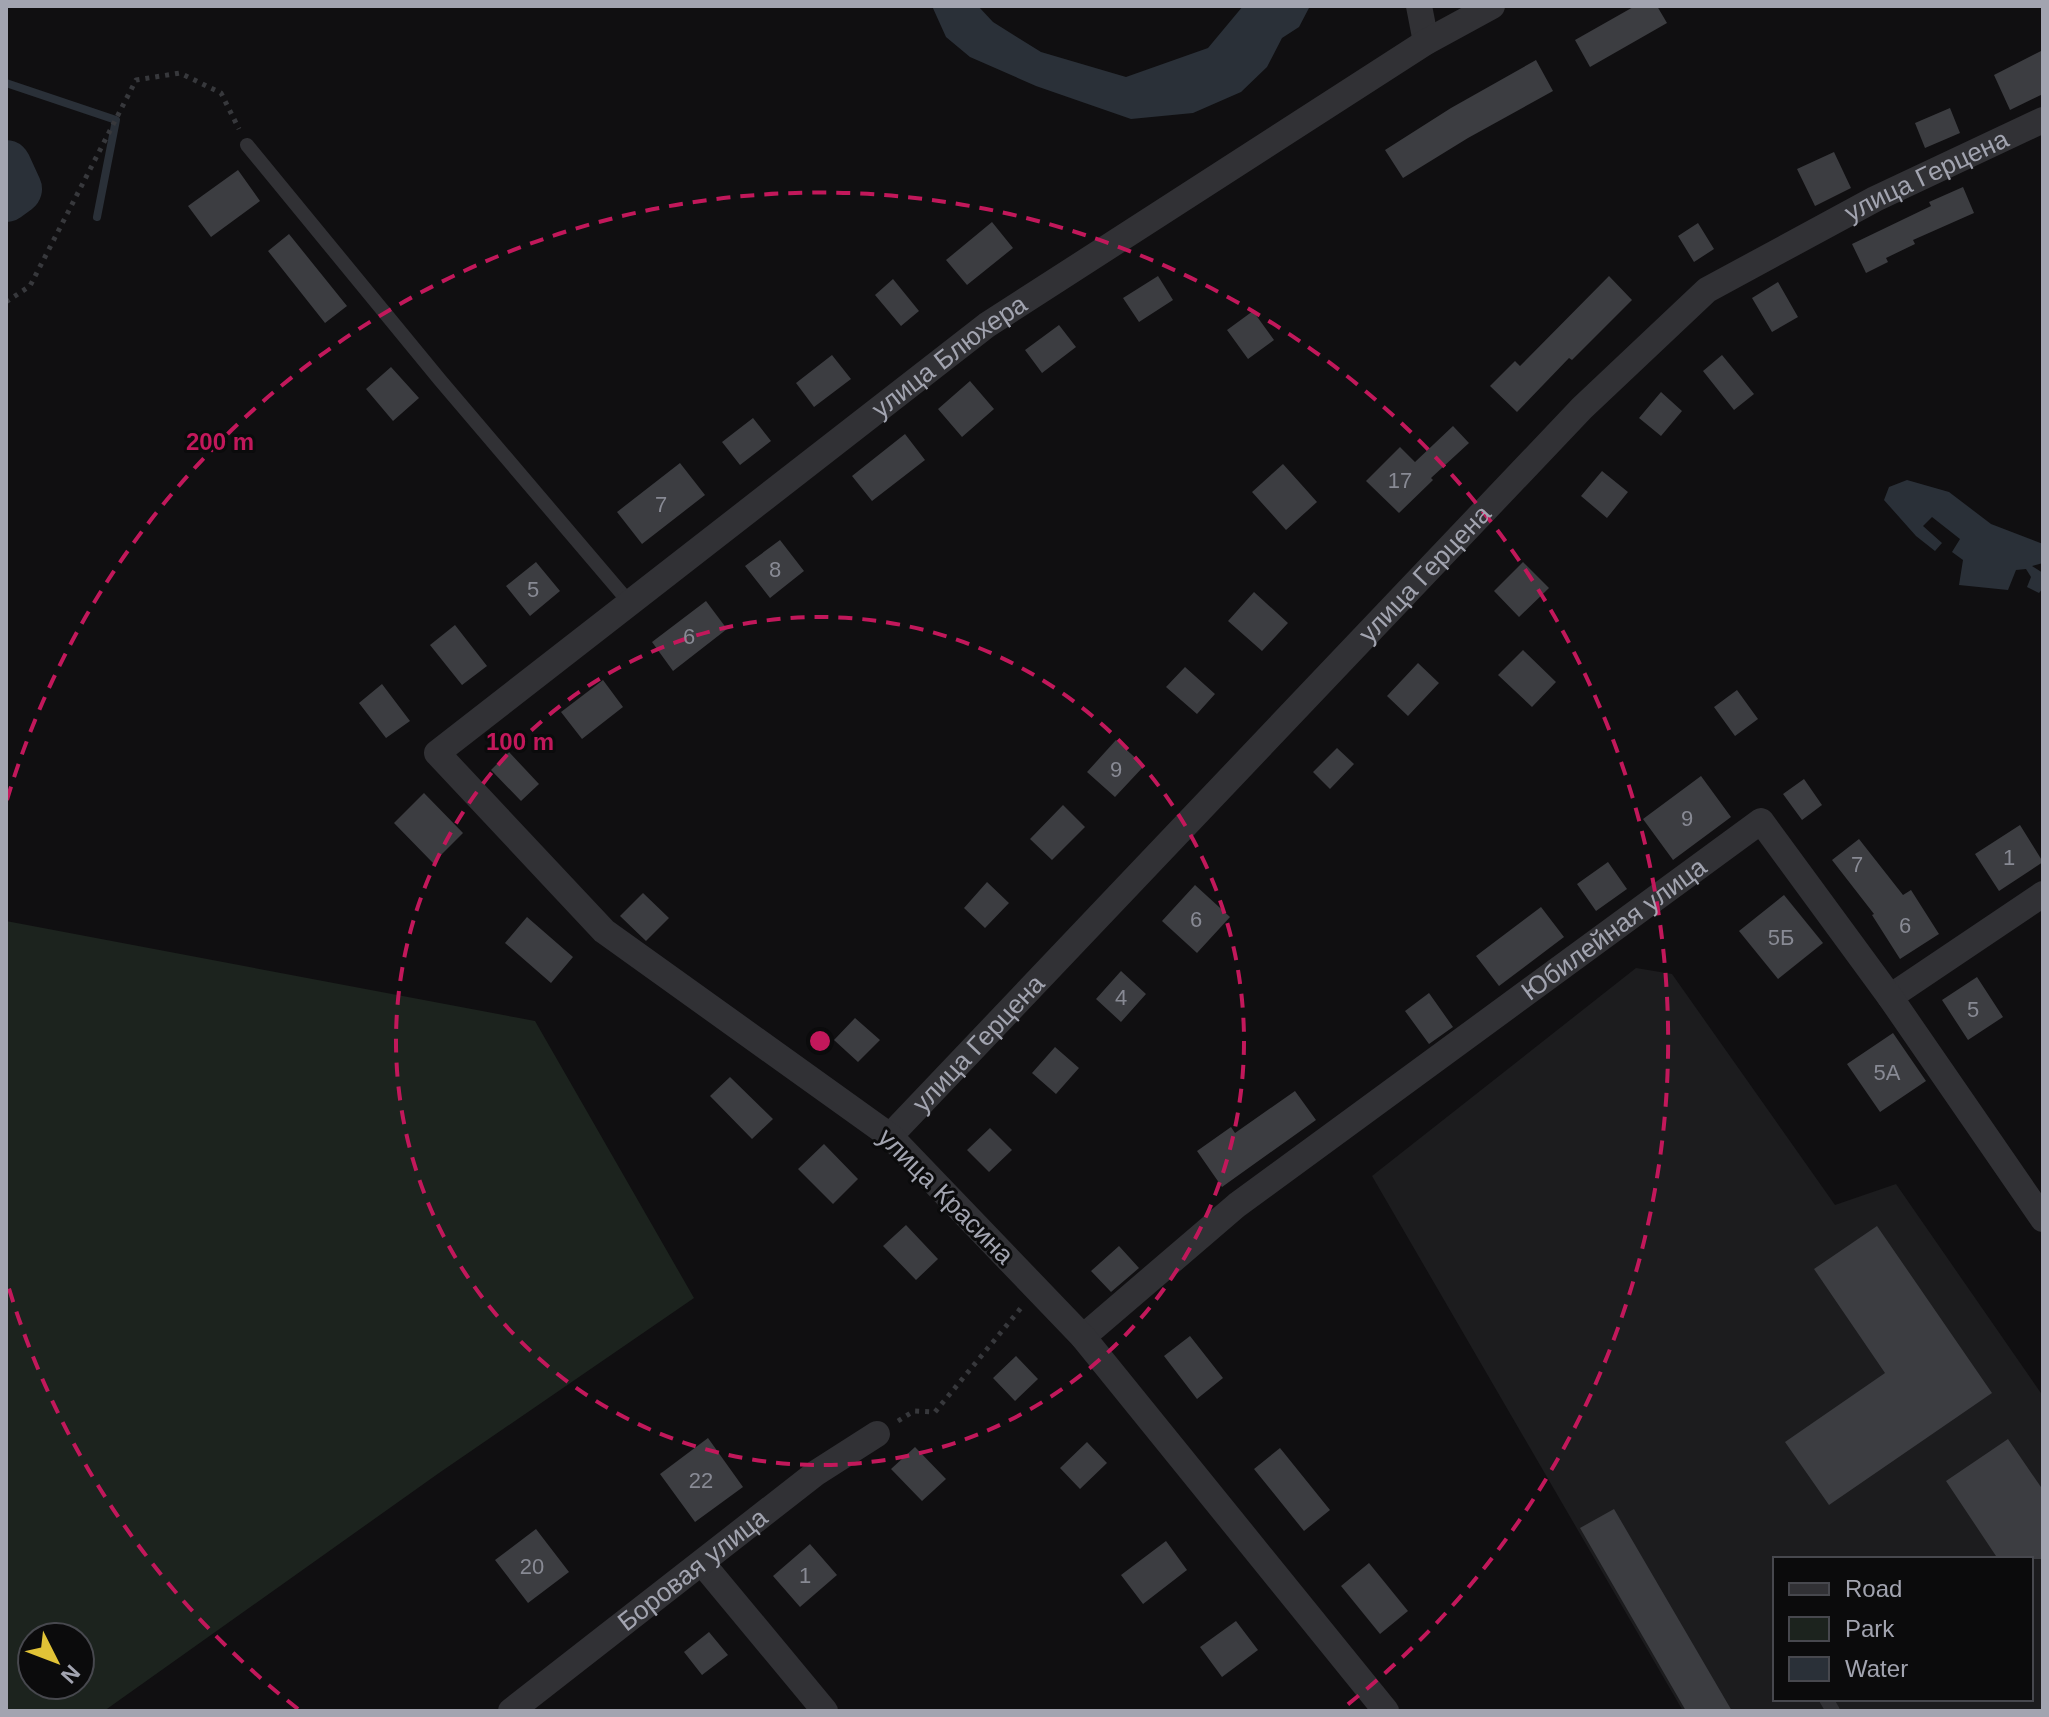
<svg xmlns="http://www.w3.org/2000/svg" width="2049" height="1717" viewBox="0 0 2049 1717" font-family="Arial,sans-serif">
<style>
.built{fill:#1c1c1e;fill-rule:evenodd}
.green{fill:#1c231e;fill-rule:evenodd}
.water{fill:#2a3038}
.lines{fill:none;stroke-linecap:round;stroke-linejoin:round}
.stream{stroke:#2a3038;stroke-width:8}
.river{stroke:#2a3038;stroke-width:50}
.building{fill:#3c3d41}
.path{stroke:#37383c;stroke-width:5;stroke-dasharray:4 6;stroke-linecap:butt}
.lane{stroke:#313135;stroke-width:14}
.street{stroke:#313135;stroke-width:26}
.ring{fill:none;stroke:#c2185b;stroke-width:4;stroke-dasharray:14 10}
.labels{text-anchor:middle;stroke-width:6;stroke-linejoin:round;paint-order:stroke}
.number-label{font-size:22px;fill:#888a94}
.street-label{font-size:26px;fill:#a2a4b0;stroke:#0b0b0c}
.centre{fill:#c2185b;stroke:#0b0b0c;stroke-width:4}
.ring-label{font-size:24px;text-anchor:middle;font-weight:bold;fill:#c2185b;stroke:#0b0b0c;stroke-width:6;stroke-linejoin:round;paint-order:stroke}
</style>
<rect width="100%" height="100%" fill="#100f11"/>
<path class="built" d="M 1636,968 L 1672,974 L 1835,1205 L 1896,1184 L 2043,1396 L 2043,1711 L 1683,1711 L 1372,1176 ZM 1775,1559 L 2031,1559 L 2031,1699 L 1775,1699 Z"/>
<path class="green" d="M 6,921 L 535,1021 L 694,1298 L 439,1473 L 104,1711 L 6,1711 ZM 32,1637 L 80,1637 L 80,1685 L 32,1685 Z"/>
<path class="water" d="M 932,6 L 978,6 L 993,22 L 1041,52 L 1126,77 L 1208,48 L 1243,6 L 1310,6 L 1299,27 L 1282,38 L 1267,67 L 1241,92 L 1193,113 L 1131,119 L 1036,86 L 970,57 L 946,37 Z
M 1907,480 L 1949,492 L 1991,524 L 2043,544 L 2043,563 L 2032,566 L 2043,573 L 2043,588 L 2039,593 L 2027,587 L 2031,577 L 2026,569 L 2016,570 L 2008,590 L 1959,585 L 1963,560 L 1952,552 L 1960,539 L 1932,517 L 1923,526 L 1942,543 L 1935,551 L 1916,536 L 1884,500 L 1889,487 Z"/>
<g class="lines">
<path class="stream" d="M 6,83 L 116,120 L 97,217"/>
<path class="river" d="M 6,165 L 17,189 L 6,197"/>
</g>
<path class="building" d="M 1635,6 L 1657,6 L 1667,23 L 1590,67 L 1575,40 Z
M 2043,50 L 2043,94 L 2010,110 L 1994,75 Z
M 1536,60 L 1553,91 L 1468,138 L 1403,178 L 1385,150 L 1451,108 Z
M 1950,108 L 1960,133 L 1925,148 L 1915,123 Z
M 1834,152 L 1851,188 L 1815,206 L 1797,169 Z
M 238,170 L 260,201 L 211,237 L 188,206 Z
M 1963,187 L 1974,213 L 1913,240 L 1915,244 L 1886,258 L 1888,262 L 1866,273 L 1852,244 L 1931,206 L 1929,202 Z
M 992,222 L 1013,248 L 967,285 L 946,260 Z
M 1698,223 L 1714,249 L 1694,262 L 1678,236 Z
M 289,234 L 347,306 L 325,323 L 268,251 Z
M 1158,276 L 1173,300 L 1139,322 L 1123,298 Z
M 1609,276 L 1632,300 L 1572,360 L 1569,358 L 1517,412 L 1490,386 L 1515,361 L 1520,366 Z
M 893,279 L 919,311 L 901,326 L 875,295 Z
M 1778,282 L 1798,317 L 1772,332 L 1752,298 Z
M 1253,311 L 1274,340 L 1248,359 L 1227,330 Z
M 1059,325 L 1076,347 L 1042,373 L 1025,350 Z
M 832,355 L 851,379 L 814,407 L 796,383 Z
M 1722,355 L 1754,394 L 1734,410 L 1703,371 Z
M 391,367 L 419,398 L 393,421 L 366,389 Z
M 970,381 L 994,409 L 962,437 L 938,409 Z
M 1661,392 L 1682,411 L 1661,436 L 1639,418 Z
M 753,418 L 771,441 L 740,465 L 722,442 Z
M 1453,426 L 1469,443 L 1431,478 L 1433,480 L 1399,513 L 1366,481 L 1400,447 L 1415,462 Z
M 905,434 L 925,460 L 872,501 L 852,476 Z
M 680,463 L 705,495 L 642,544 L 617,512 Z
M 1283,464 L 1317,502 L 1286,530 L 1252,492 Z
M 1602,471 L 1628,492 L 1607,518 L 1581,496 Z
M 780,540 L 804,571 L 770,598 L 745,566 Z
M 536,562 L 560,591 L 530,616 L 506,586 Z
M 1523,562 L 1549,588 L 1519,617 L 1494,591 Z
M 1254,592 L 1288,623 L 1262,651 L 1228,621 Z
M 706,601 L 727,629 L 673,671 L 652,642 Z
M 455,625 L 487,666 L 462,685 L 430,645 Z
M 1523,650 L 1556,682 L 1532,707 L 1498,675 Z
M 1418,663 L 1439,683 L 1408,716 L 1387,696 Z
M 1185,667 L 1215,694 L 1197,714 L 1166,687 Z
M 603,680 L 623,707 L 582,739 L 561,712 Z
M 382,684 L 410,721 L 386,738 L 359,703 Z
M 1737,690 L 1758,719 L 1735,736 L 1714,707 Z
M 1116,740 L 1144,766 L 1115,797 L 1087,772 Z
M 1337,748 L 1354,764 L 1330,789 L 1313,772 Z
M 509,752 L 539,784 L 521,801 L 491,770 Z
M 1701,776 L 1731,817 L 1673,860 L 1643,819 Z
M 1804,779 L 1822,805 L 1802,820 L 1783,794 Z
M 424,793 L 463,833 L 433,863 L 394,823 Z
M 1063,805 L 1085,827 L 1052,860 L 1030,839 Z
M 2020,825 L 2043,862 L 1999,891 L 1975,854 Z
M 1859,839 L 1903,895 L 1911,890 L 1939,934 L 1900,959 L 1872,915 L 1874,914 L 1832,860 Z
M 1608,862 L 1627,889 L 1596,911 L 1577,884 Z
M 987,882 L 1009,903 L 985,928 L 964,908 Z
M 1195,885 L 1230,917 L 1197,953 L 1162,921 Z
M 643,893 L 669,918 L 646,941 L 620,916 Z
M 1784,895 L 1823,943 L 1778,979 L 1739,931 Z
M 1541,907 L 1564,937 L 1499,986 L 1476,956 Z
M 527,917 L 573,957 L 551,983 L 505,943 Z
M 1121,971 L 1146,994 L 1121,1022 L 1096,999 Z
M 1977,977 L 2003,1017 L 1968,1040 L 1942,1000 Z
M 1429,993 L 1453,1027 L 1429,1044 L 1405,1011 Z
M 855,1018 L 880,1040 L 858,1062 L 834,1040 Z
M 1893,1033 L 1926,1081 L 1880,1112 L 1847,1064 Z
M 1055,1047 L 1079,1068 L 1056,1094 L 1032,1073 Z
M 730,1077 L 773,1119 L 752,1139 L 710,1096 Z
M 1295,1091 L 1316,1120 L 1222,1187 L 1197,1151 L 1231,1127 L 1235,1133 Z
M 990,1128 L 1012,1150 L 989,1172 L 967,1150 Z
M 824,1144 L 858,1179 L 833,1204 L 798,1169 Z
M 906,1225 L 938,1259 L 916,1280 L 883,1246 Z
M 1877,1226 L 1992,1393 L 1829,1505 L 1785,1442 L 1885,1373 L 1814,1269 Z
M 1119,1246 L 1139,1268 L 1111,1292 L 1091,1271 Z
M 1190,1336 L 1223,1378 L 1197,1399 L 1164,1356 Z
M 1016,1356 L 1038,1379 L 1015,1401 L 993,1378 Z
M 708,1438 L 743,1487 L 695,1522 L 660,1474 Z
M 2008,1439 L 2043,1490 L 2043,1559 L 1998,1559 L 1946,1481 Z
M 1087,1442 L 1107,1463 L 1080,1489 L 1060,1468 Z
M 915,1447 L 946,1479 L 922,1501 L 891,1469 Z
M 1280,1448 L 1330,1510 L 1304,1531 L 1254,1469 Z
M 1614,1509 L 1732,1711 L 1686,1711 L 1580,1528 Z
M 536,1529 L 569,1572 L 528,1603 L 495,1560 Z
M 1166,1541 L 1187,1570 L 1143,1604 L 1121,1575 Z
M 810,1544 L 837,1575 L 800,1607 L 773,1576 Z
M 1369,1563 L 1408,1611 L 1380,1634 L 1341,1586 Z
M 1236,1621 L 1258,1650 L 1222,1677 L 1200,1647 Z
M 709,1632 L 728,1655 L 702,1675 L 684,1652 Z"/>
<g class="lines">
<path class="path" d="M 6,302 L 30,286 L 136,80 L 180,73 L 221,93 L 239,129
M 898,1421 L 914,1411 L 935,1412 L 1021,1308"/>
<path class="lane" d="M 247,145 L 440,380 L 629,602
M 1826,1699 L 1833,1711"/>
<g class="street">
<path d="M 1419,6 L 1426,42"/>
<path d="M 1890,997 L 2043,894"/>
<path id="s1" d="M 890,1136 L 1582,408 L 1707,290 L 1875,199 L 2043,120"/>
<path id="s2" d="M 1083,1337 L 1237,1205 L 1761,821 L 1890,997 L 2043,1219"/>
<path d="M 702,1563 L 825,1711"/>
<path id="s3" d="M 511,1711 L 816,1473 L 877,1434"/>
<path id="s4" d="M 1386,1711 L 1083,1337 L 890,1136 L 604,931 L 437,753 L 987,325 L 1426,42 L 1492,6"/>
</g>
</g>
<g class="ring">
<circle cx="820" cy="1041" r="424"/>
<path d="M298 1709A848 848 0 0 1 7 1282M7 800A848 848 0 1 1 1342 1709"/>
</g>
<g class="labels">
<g class="number-label">
<text x="1400" y="488">17</text>
<text x="661" y="512">7</text>
<text x="775" y="577">8</text>
<text x="533" y="597">5</text>
<text x="689" y="644">6</text>
<text x="1116" y="777">9</text>
<text x="1687" y="826">9</text>
<text x="2009" y="865">1</text>
<text x="1857" y="872">7</text>
<text x="1196" y="927">6</text>
<text x="1905" y="933">6</text>
<text x="1781" y="945">5Б</text>
<text x="1121" y="1005">4</text>
<text x="1973" y="1017">5</text>
<text x="1887" y="1080">5А</text>
<text x="701" y="1488">22</text>
<text x="532" y="1574">20</text>
<text x="805" y="1583">1</text>
</g>
<g class="street-label">
<text dy="9" stroke="none"><textPath href="#s1" startOffset="1424">улица Герцена</textPath></text>
<text dy="9" stroke="none"><textPath href="#s4" startOffset="2004">улица Блюхера</textPath></text>
<text dy="9" stroke="none"><textPath href="#s1" startOffset="776">улица Герцена</textPath></text>
<text dy="9" stroke="none"><textPath href="#s2" startOffset="670">Юбилейная улица</textPath></text>
<text dy="9" stroke="none"><textPath href="#s1" startOffset="128">улица Герцена</textPath></text>
<text transform="translate(946 1196) rotate(45)" y="9">улица Красина</text>
<text dy="9" stroke="none"><textPath href="#s3" startOffset="230">Боровая улица</textPath></text>
</g>
</g>
<circle cx="820" cy="1041" r="12" class="centre"/>
<g class="ring-label">
<text x="220" y="450">200 m</text>
<text x="520" y="750">100 m</text>
</g>
<rect width="2049" height="1717" fill="none" stroke="#a2a4b0" stroke-width="16"/>
<rect x="1773" y="1557" width="260" height="144" fill="#0b0b0c" stroke="#47484e" stroke-width="2"/>
<rect x="1789" y="1583" width="40" height="12" fill="#313135" stroke="#47484e" stroke-width="2"/>
<text x="1845" y="1597" font-size="24" fill="#a2a4b0">Road</text>
<rect x="1789" y="1617" width="40" height="24" fill="#1c231e" stroke="#47484e" stroke-width="2"/>
<text x="1845" y="1637" font-size="24" fill="#a2a4b0">Park</text>
<rect x="1789" y="1657" width="40" height="24" fill="#2a3038" stroke="#47484e" stroke-width="2"/>
<text x="1845" y="1677" font-size="24" fill="#a2a4b0">Water</text>
<g transform="translate(56 1661) rotate(132)"><circle r="38" fill="#0b0b0c" stroke="#47484e" stroke-width="2"/>
<path d="M0-6L14 30L0 20L-14 30Z" fill="#e1c337"/>
<text y="-12" font-size="22" font-weight="bold" text-anchor="middle" fill="#a2a4b0">N</text>
</g>
</svg>
